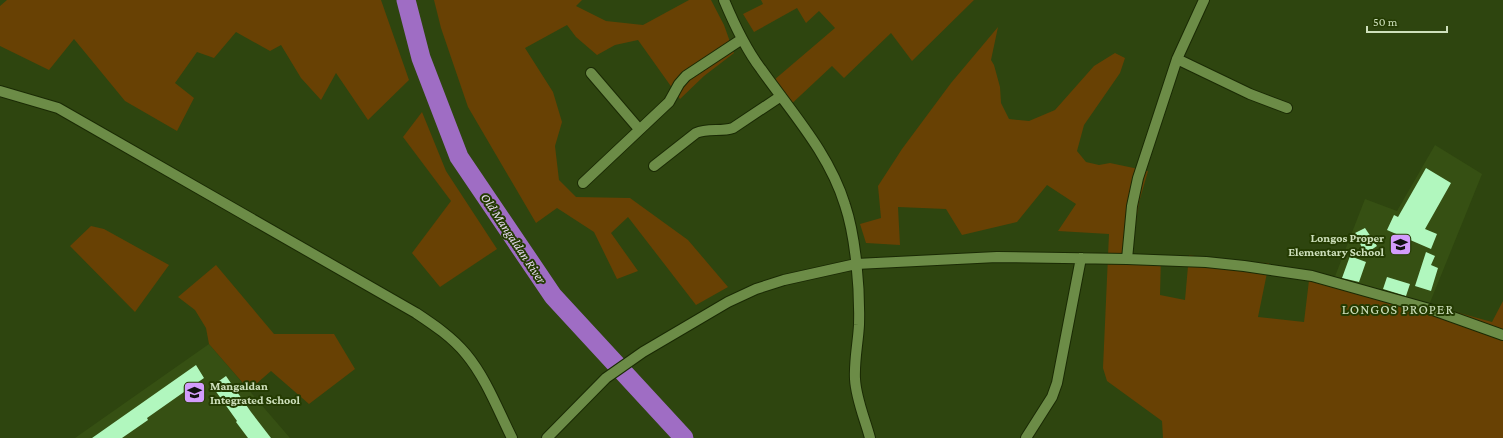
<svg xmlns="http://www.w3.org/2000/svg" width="1503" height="438" viewBox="0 0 1503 438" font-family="'Crimson Pro',serif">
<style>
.built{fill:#365013}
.green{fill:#684104}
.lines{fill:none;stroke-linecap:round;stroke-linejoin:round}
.river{stroke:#9f6dc4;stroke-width:19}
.building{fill:#b1f7be}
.minor-casing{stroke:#1a2a04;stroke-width:12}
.minor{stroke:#6c8c47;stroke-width:10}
.labels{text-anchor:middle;stroke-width:4;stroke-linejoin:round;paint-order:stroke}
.poi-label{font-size:12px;font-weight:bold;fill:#cee0bc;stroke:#243b02;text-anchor:end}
.water-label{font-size:13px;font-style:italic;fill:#e8dbf2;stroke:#243b02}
.quarter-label{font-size:14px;letter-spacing:1px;fill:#cee0bc;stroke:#243b02}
</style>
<rect width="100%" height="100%" fill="#2e450f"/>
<path class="built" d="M 1435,145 L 1482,174 L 1429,305 L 1334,279 L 1365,199 L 1397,211 Z
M 209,344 L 290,438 L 75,438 Z"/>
<path class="green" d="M 7,0 L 381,0 L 409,80 L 368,120 L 336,73 L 321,100 L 301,78 L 281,45 L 270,51 L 236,32 L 214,58 L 197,52 L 175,83 L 194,98 L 177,131 L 125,101 L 74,39 L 49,70 L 0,46 L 0,6 Z
M 434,0 L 582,0 L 576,6 L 606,21 L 643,25 L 689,0 L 711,0 L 724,25 L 734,53 L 704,76 L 680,99 L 638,40 L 615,45 L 597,55 L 576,37 L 567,25 L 525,48 L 553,92 L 562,122 L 555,146 L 559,180 L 576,197 L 630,198 L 688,240 L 728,287 L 696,305 L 628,217 L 611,233 L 638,271 L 617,279 L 594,232 L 557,208 L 536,223 L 468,107 L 441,28 Z
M 761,0 L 974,0 L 912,61 L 891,33 L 844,78 L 832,66 L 786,109 L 767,86 L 835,28 L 819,11 L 806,23 L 797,8 L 754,32 L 743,14 L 763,4 Z
M 998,27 L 991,60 L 994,65 L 1000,87 L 1001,103 L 1009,119 L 1029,121 L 1055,110 L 1094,66 L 1115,53 L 1125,58 L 1120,73 L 1084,125 L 1077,151 L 1086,162 L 1099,165 L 1110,163 L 1148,171 L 1139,202 L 1131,255 L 1161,255 L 1160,295 L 1185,300 L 1189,255 L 1230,262 L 1269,263 L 1258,317 L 1304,322 L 1310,272 L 1492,322 L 1503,301 L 1503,438 L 1163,438 L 1162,421 L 1107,381 L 1103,368 L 1109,234 L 1058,231 L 1076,204 L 1047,185 L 1017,222 L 962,235 L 946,209 L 898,207 L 900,245 L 866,243 L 860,224 L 881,218 L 878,186 L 902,149 L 951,83 Z
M 422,112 L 446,171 L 497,249 L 440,287 L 412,253 L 451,201 L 403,137 Z
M 91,226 L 104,229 L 169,265 L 135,312 L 70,246 Z
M 216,265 L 274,334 L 334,334 L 355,369 L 309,404 L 271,371 L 249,390 L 209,344 L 206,328 L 195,310 L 178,297 Z"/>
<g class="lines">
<path class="river" d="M 406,0 L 421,58 L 459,157 L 553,296 L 684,438"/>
</g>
<path class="building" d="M 1426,168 L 1451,183 L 1425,229 L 1437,234 L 1431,249 L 1387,230 L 1394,215 L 1398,217 Z
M 1365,228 L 1377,246 L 1365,254 L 1355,233 Z
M 1426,252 L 1435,256 L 1431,265 L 1438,268 L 1431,291 L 1415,286 Z
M 1350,256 L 1366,262 L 1359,282 L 1342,278 Z
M 1387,277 L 1410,284 L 1406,296 L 1383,289 Z
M 196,365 L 204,378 L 147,418 L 148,420 L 122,438 L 92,438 Z
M 226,376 L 251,412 L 271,438 L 248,438 L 236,422 L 237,421 L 212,386 Z"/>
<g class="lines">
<defs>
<path id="minor" d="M 724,0 C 734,24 745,48 761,69 C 792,113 829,153 845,205 C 856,238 860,290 859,325 C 858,343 854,361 855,379 C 856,399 865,419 870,438
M 1177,59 L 1250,94 L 1287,108
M 591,73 L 639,129
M 0,91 L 58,108 L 416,313 C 434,325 452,337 466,354 C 486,378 498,410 512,438
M 654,166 L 696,133 C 708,128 721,132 733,128 L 781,96
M 583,183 L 669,102 L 679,84 L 686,76 L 742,39
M 1127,259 L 1132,206 L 1138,178 L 1177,59 L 1204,0
M 547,438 L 606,378 L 643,352 L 728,302 L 756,289 L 784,280 L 856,264 L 997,257 L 1127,259 L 1206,262 L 1244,266 L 1312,276 L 1433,310 L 1503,335
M 1026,438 L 1052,397 L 1057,383 L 1081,258"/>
</defs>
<use href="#minor" class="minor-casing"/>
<use href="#minor" class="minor"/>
</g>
<defs>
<symbol id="school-square" viewBox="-11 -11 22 22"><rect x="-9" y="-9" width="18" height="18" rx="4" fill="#d39cfc" stroke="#243b02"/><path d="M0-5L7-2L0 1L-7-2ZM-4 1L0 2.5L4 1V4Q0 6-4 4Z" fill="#111"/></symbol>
</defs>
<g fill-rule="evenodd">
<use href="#school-square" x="1388" y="232" width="25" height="25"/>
<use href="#school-square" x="182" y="380" width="25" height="25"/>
</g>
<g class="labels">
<g class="poi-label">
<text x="1384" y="242">Longos Proper<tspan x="1384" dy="14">Elementary School</tspan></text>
<text x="210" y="390" text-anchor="start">Mangaldan<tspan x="210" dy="14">Integrated School</tspan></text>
</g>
<g class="water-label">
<text transform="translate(514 238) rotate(56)" y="5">Old Mangaldan River</text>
</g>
<g class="quarter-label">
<text x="1398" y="314">LONGOS PROPER</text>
</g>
</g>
<path d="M1367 26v6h80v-6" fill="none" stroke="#cee0bc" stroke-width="2"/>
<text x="1373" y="26" font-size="12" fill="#cee0bc" stroke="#243b02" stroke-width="3" paint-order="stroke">50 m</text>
</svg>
